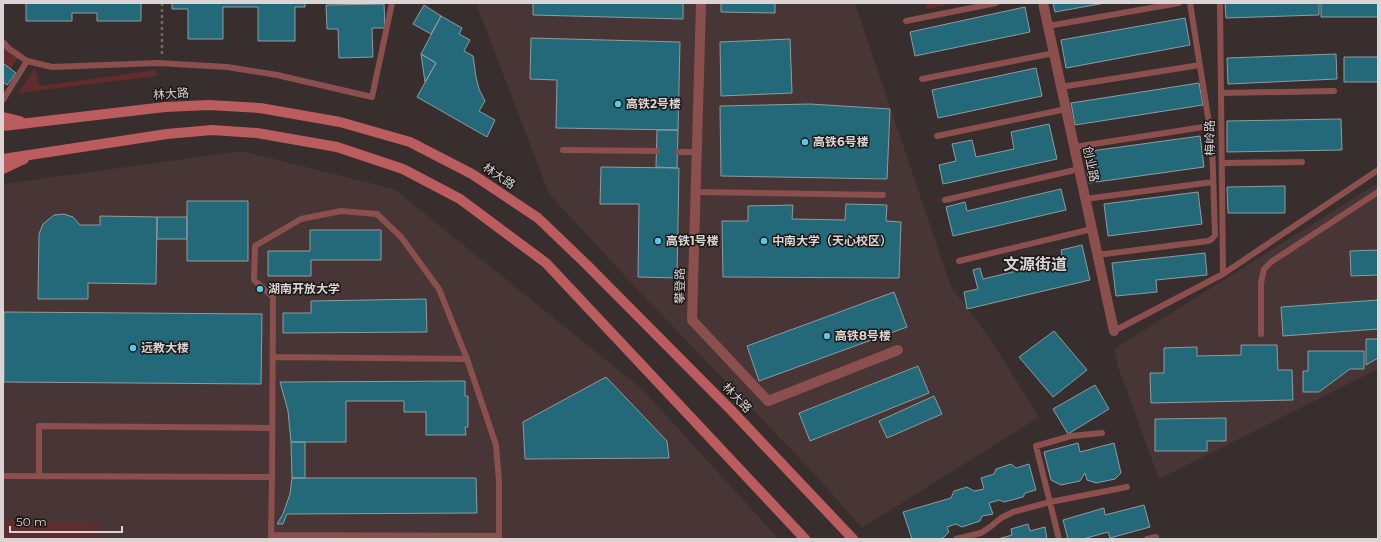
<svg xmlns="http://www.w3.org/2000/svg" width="1381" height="542" viewBox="0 0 1381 542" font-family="Montserrat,'Noto Sans SC',sans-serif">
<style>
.built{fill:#473635}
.green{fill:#612c2d}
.building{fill:#236979;stroke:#8f9ca0}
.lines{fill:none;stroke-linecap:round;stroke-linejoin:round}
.path{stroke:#706766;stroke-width:2.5;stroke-dasharray:3 3;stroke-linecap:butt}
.lane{stroke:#8b4f4e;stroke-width:6}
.street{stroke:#8b4f4e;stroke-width:10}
.secondary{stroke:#bb5d5e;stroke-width:10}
.poi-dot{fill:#58c9e3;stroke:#1c1717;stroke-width:1.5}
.labels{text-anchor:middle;stroke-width:3;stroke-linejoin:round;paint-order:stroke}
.street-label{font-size:12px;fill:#dbd4d4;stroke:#1c1717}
.poi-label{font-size:12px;font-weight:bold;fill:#dbd4d4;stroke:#1c1717;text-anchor:start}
.district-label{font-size:16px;font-weight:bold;fill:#dbd4d4;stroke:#1c1717}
</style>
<rect width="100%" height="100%" fill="#382e2d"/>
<path class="built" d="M 476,3 L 855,3 L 951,287 L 987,334 L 1039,417 L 862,528 L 808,467 L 653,306 L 549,194 Z
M 242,151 L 394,189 L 642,389 L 779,539 L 3,539 L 3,184 Z
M 1378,183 L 1378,369 L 1159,479 L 1118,367 L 1114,349 Z"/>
<path class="green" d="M 925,3 L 957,3 L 927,9 Z
M 3,40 L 21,52 L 3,82 Z
M 35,68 L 40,86 L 156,70 L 157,76 L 18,93 Z
M 3,520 L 99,524 L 98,539 L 3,539 Z"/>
<path class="building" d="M 26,3 L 141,3 L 141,21 L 97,21 L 97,13 L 72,13 L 72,21 L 26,21 Z
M 172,3 L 305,3 L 305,7 L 295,7 L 295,41 L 258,41 L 258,7 L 223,7 L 223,39 L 188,39 L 188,9 L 172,9 Z
M 533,3 L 683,3 L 683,19 L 533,15 Z
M 721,3 L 775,3 L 775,13 L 721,12 Z
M 1053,3 L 1105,3 L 1055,12 Z
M 1225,3 L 1319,3 L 1319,15 L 1226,18 Z
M 1321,3 L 1378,3 L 1378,17 L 1321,17 Z
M 384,4 L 385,28 L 372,28 L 373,57 L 339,58 L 338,29 L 327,29 L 326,5 Z
M 424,5 L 441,16 L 431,34 L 413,24 Z
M 1025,7 L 1030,32 L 915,56 L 910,32 Z
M 441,16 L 462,28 L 459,34 L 470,40 L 464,51 L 473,56 L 476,77 L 479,89 L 485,101 L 479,111 L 495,120 L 487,137 L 417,97 L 436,63 L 421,54 Z
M 1185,18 L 1190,45 L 1066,68 L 1061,40 Z
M 531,38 L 680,42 L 678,130 L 556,128 L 557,80 L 530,79 Z
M 790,39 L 792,93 L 721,96 L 720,42 Z
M 421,54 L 436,63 L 425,82 Z
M 1336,54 L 1337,79 L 1228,84 L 1227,58 Z
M 1344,57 L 1378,57 L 1378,82 L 1344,82 Z
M 3,63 L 16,73 L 7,85 L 3,82 Z
M 1036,68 L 1042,96 L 938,118 L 932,90 Z
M 1199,83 L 1203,105 L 1075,125 L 1071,103 Z
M 810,104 L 890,109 L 887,179 L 721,176 L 720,106 Z
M 1341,119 L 1342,150 L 1227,152 L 1227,121 Z
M 1049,124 L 1057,159 L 943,184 L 939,165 L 956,161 L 952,144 L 972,140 L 976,157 L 1014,149 L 1011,132 Z
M 657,130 L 678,130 L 677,168 L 656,167 Z
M 1200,136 L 1204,167 L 1089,183 L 1084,152 Z
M 601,167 L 679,168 L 677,278 L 638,277 L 639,204 L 600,204 Z
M 1285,186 L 1285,213 L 1228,213 L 1227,187 Z
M 1061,189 L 1066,210 L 953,236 L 946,207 L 965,202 L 967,211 Z
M 1198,192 L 1202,224 L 1108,236 L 1104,204 Z
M 187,201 L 248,201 L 248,261 L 187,261 Z
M 846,204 L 887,205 L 886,221 L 901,222 L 899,278 L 723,277 L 722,221 L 748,221 L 748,206 L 793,205 L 792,219 L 845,220 Z
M 64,214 L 73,217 L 80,225 L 100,225 L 100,216 L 157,217 L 156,284 L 88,283 L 88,299 L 38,299 L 39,234 L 43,224 L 54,215 Z
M 157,217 L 187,217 L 187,239 L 157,239 Z
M 310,230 L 381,230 L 381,260 L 311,260 L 311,276 L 268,276 L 268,251 L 310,251 Z
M 1082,245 L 1090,280 L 967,309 L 964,292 L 978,289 L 973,270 L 980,268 L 983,279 L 1063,260 L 1061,250 Z
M 1378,250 L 1378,275 L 1351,276 L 1350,251 Z
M 1205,253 L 1207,275 L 1156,280 L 1157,292 L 1116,296 L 1112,263 Z
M 894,292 L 907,327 L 759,381 L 747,346 Z
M 426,299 L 427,332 L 283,333 L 283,313 L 311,313 L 311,301 Z
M 1378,300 L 1378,329 L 1283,336 L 1281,307 Z
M 4,312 L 262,314 L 261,384 L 4,382 Z
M 1054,331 L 1087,370 L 1053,397 L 1019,357 Z
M 1366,339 L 1378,339 L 1378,358 L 1366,365 Z
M 1241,345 L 1277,345 L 1278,370 L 1292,370 L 1293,400 L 1151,403 L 1150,373 L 1164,373 L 1164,348 L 1197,347 L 1197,356 L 1241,355 Z
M 1308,351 L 1364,351 L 1364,369 L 1350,369 L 1319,392 L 1303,392 L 1303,371 L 1308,371 Z
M 918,366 L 929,393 L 810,441 L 799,413 Z
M 606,377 L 667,441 L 669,458 L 525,459 L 523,422 Z
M 465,381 L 465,396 L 468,396 L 468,427 L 465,427 L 466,435 L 426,435 L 426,412 L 404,412 L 404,401 L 346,401 L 346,442 L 291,442 L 288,411 L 280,382 Z
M 1095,385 L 1109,409 L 1068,434 L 1053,409 Z
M 934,396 L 942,414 L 887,438 L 879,421 Z
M 1226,418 L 1226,441 L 1207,441 L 1207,451 L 1155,451 L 1155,419 Z
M 291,442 L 305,442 L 305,478 L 292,478 Z
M 1078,443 L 1080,452 L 1114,443 L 1121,473 L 1115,479 L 1096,483 L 1087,480 L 1085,473 L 1080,481 L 1061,485 L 1051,480 L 1044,452 Z
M 1011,464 L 1016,468 L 1029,464 L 1036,490 L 1025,493 L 1023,497 L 1004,502 L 999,500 L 989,503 L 993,514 L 982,516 L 980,521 L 962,527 L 956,524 L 947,527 L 949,532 L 943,538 L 938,539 L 912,539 L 903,512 L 951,498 L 954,491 L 967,487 L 974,491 L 984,489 L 981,478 L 994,474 L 996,469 Z
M 292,478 L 476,478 L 477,513 L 287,514 L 283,524 L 277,524 L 283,514 L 290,494 Z
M 1144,505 L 1150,527 L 1110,538 L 1108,532 L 1083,539 L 1068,539 L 1063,520 L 1104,508 L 1105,515 Z
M 1028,524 L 1030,531 L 1045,527 L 1047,539 L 998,539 L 1012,535 L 1011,529 Z"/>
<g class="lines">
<path class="path" d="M 162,3 L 162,54"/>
<path class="lane" d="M 1220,3 L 1223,274
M 906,21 L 996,3
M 1048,26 L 1179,3
M 3,42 L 9,49 L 27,61 L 52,67 L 158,63 L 227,67 L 277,75 L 372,97 L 392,3
M 922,79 L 1054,53
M 1061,87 L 1200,65
M 1221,93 L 1334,91
M 3,100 L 27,61
M 937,136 L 1066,109
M 1074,147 L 1210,126
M 563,150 L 657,151
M 678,152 L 697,152
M 1222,163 L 1302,162
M 696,192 L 883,195
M 1085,199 L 1213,182
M 945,200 L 1079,169
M 1097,255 L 1208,241 L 1212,239 L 1215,235 L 1212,142 L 1190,3
M 959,261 L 1092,229
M 1114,331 L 1223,274 L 1378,170
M 1261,334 L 1261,283 L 1264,269 L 1271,262 L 1378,192
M 273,357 L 467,359
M 3,476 L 272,477 L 273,297 L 254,280 L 255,246 L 301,219 L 341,211 L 377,214 L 401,237 L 439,289 L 467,359 L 496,445 L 499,481 L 499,539
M 39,476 L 39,426 L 272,428
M 271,535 L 499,536
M 271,538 L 272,477
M 956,539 L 981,533 L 990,527 L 1001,518 L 1013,512 L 1050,502 L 1127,487
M 1059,539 L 1036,446 L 1071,436 L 1102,433
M 1147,539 L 1156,537"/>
<path class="street" d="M 701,3 L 692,320 L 768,401 L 898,350
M 1043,3 L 1114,331"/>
<path class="secondary" d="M 3,117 L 20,121
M 3,126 L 165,107 L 209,105 L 260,108 L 340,122 L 410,142 L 472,174 L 538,218 L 586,264 L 731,410 L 853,539
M 3,159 L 167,134 L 212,130 L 257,133 L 337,147 L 403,169 L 460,199 L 546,263 L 805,539
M 3,169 L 24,159"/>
</g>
<g class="poi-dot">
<circle cx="618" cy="104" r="4"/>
<circle cx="805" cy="142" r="4"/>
<circle cx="658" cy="241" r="4"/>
<circle cx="764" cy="241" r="4"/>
<circle cx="260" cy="289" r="4"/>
<circle cx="827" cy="336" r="4"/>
<circle cx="133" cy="348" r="4"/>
</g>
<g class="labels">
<g class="street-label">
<text transform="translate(171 94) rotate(-4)" y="4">林大路</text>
<text transform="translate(1210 138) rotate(-90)" y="4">梅岭路</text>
<text transform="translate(1091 164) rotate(78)" y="4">创业路</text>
<text transform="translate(499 176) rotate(34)" y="4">林大路</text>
<text transform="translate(680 286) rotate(-89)" y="4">攀登路</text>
<text transform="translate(737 398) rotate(46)" y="4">林大路</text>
</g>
<g class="poi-label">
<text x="626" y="108">高铁2号楼</text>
<text x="813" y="146">高铁6号楼</text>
<text x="666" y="245">高铁1号楼</text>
<text x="772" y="245">中南大学（天心校区）</text>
<text x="268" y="293">湖南开放大学</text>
<text x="835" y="340">高铁8号楼</text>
<text x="141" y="352">远教大楼</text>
</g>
<g class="district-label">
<text x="1035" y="270">文源街道</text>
</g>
</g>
<rect width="1381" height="542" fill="none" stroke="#dbd4d4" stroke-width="8"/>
<path d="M10 526v6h112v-6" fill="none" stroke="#dbd4d4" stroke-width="2"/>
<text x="16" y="526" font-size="12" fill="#dbd4d4" stroke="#1c1717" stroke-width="3" paint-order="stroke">50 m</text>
</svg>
